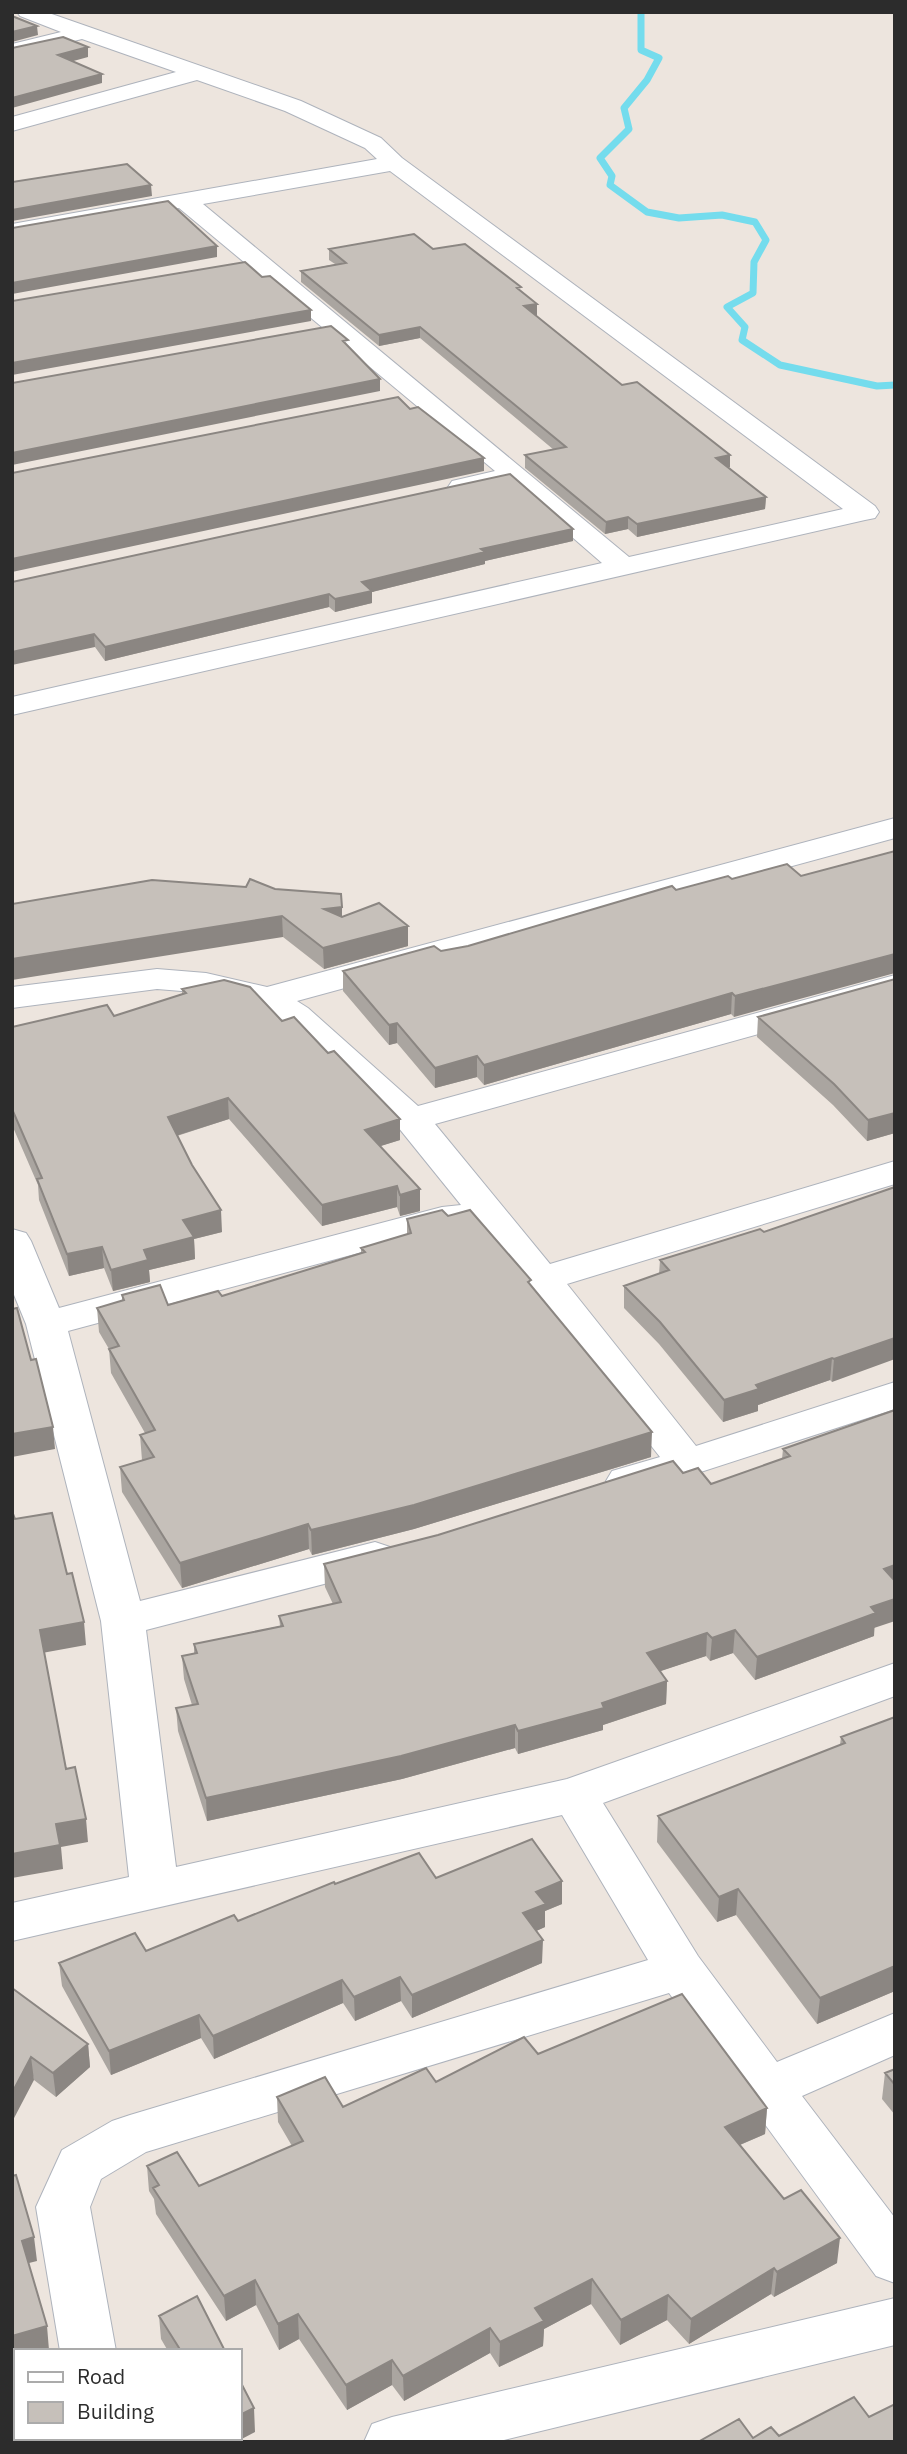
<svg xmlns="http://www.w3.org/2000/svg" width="907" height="2454" viewBox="0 0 907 2454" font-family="'IBM Plex Sans',sans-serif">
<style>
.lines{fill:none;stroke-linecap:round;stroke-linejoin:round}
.stream{stroke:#74dced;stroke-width:7}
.street-casing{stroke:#aeb3bc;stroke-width:2}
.street{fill:#fff;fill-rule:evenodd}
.wall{fill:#aaa5a0}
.shaded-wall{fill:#8b8682}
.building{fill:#c6c0ba;stroke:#8b8682;stroke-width:2}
</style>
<rect width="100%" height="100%" fill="#ede5de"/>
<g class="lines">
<path class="stream" d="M 641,12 L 641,50 L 659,58 L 647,80 L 624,108 L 629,129 L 600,158 L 612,176 L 610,185 L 647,212 L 679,218 L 722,215 L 755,222 L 766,240 L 754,262 L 753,293 L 727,307 L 745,327 L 742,340 L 780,365 L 877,386 L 895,385"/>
<defs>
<path id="street" d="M 17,12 L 46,12 L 301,101 L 381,138 L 402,158 L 875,506 L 879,512 L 875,518 L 865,520 L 12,715 L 12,697 L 602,563 L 511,484 L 462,495 L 452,493 L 448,487 L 452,481 L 495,471 L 179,208 L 12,238 L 12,224 L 377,159 L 365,148 L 285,111 L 197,80 L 12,131 L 12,117 L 176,72 L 82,39 L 12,56 L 12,44 L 61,32 L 20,16 ZM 390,171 L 843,509 L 629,557 L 203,204 Z
M 895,818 L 895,838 L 297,1001 L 308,1008 L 418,1106 L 895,975 L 895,996 L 435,1124 L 550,1264 L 895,1161 L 895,1184 L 567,1284 L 696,1446 L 895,1382 L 895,1409 L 642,1491 L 627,1495 L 612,1491 L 606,1481 L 612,1471 L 660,1457 L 472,1219 L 470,1223 L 68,1331 L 140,1601 L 375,1542 L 390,1547 L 397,1557 L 390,1567 L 146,1630 L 176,1867 L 567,1779 L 895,1663 L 895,1696 L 603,1803 L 698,1956 L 777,2062 L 895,2013 L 895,2055 L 802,2096 L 895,2218 L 895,2283 L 876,2276 L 669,1993 L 146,2152 L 101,2179 L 90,2207 L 116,2351 L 60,2351 L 36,2207 L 62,2150 L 112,2121 L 130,2115 L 648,1960 L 562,1815 L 12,1941 L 12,1903 L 129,1877 L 101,1621 L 26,1324 L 12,1290 L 12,1229 L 26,1233 L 31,1241 L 59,1308 L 442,1207 L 461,1205 L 398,1127 L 284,1022 L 256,1006 L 206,993 L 157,989 L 12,1008 L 12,987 L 157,969 L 206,973 L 267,987 Z
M 895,2298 L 895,2345 L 496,2442 L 364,2442 L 372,2424 L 392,2417 Z
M 75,2438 L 131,2438 L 132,2442 L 76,2442 Z"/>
</defs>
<use href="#street" class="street-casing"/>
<use href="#street" class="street"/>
</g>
<path class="wall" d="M 329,249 L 433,249 L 521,291 L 537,315 L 535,315 L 622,385 L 730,455 L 730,467 L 728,467 L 766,497 L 765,509 L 637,537 L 628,529 L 605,534 L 525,468 L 525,455 L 554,450 L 420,338 L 379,346 L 301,282 L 301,271 L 335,264 L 329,260 Z
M 573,541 L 485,561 L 485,564 L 372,592 L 372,603 L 335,612 L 329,607 L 105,661 L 95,647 L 12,582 Z
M 787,864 L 734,1017 L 731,1014 L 484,1085 L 477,1077 L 435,1088 L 397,1043 L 389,1045 L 343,991 L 343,971 L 468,946 L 676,890 L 732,879 Z
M 12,904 L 342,917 L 408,926 L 408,946 L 324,969 L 283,937 Z
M 895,979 L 895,1133 L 867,1141 L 833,1105 L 757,1037 L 758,1017 Z
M 182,989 L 282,1021 L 328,1053 L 400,1119 L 400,1140 L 380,1146 L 420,1211 L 400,1216 L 397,1207 L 322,1226 L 229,1119 L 177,1136 L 222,1232 L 194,1239 L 195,1259 L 149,1270 L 150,1282 L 113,1291 L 104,1268 L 69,1276 L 39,1200 L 38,1185 L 12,1125 L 12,1027 L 114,1016 L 182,994 Z
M 895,1187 L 832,1382 L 830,1380 L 758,1405 L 758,1411 L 723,1422 L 659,1344 L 624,1308 L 624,1286 L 659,1274 L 660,1260 L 764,1232 Z
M 448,1216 L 531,1286 L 651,1457 L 414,1529 L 312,1555 L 309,1549 L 182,1588 L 122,1492 L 120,1467 L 142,1460 L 140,1435 L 145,1433 L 111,1373 L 109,1349 L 99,1332 L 97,1308 L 122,1301 L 122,1295 L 168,1305 L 222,1296 L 361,1253 L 361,1248 L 407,1235 L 407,1219 Z
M 895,1410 L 874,1636 L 755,1680 L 733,1653 L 710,1661 L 706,1656 L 660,1671 L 667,1681 L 666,1704 L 603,1725 L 603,1730 L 518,1754 L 515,1748 L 402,1779 L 207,1821 L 178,1731 L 176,1708 L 192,1705 L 184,1679 L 182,1656 L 194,1654 L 194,1644 L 280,1626 L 279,1616 L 333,1604 L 325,1587 L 324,1564 L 683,1473 L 711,1484 L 782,1459 L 783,1449 Z
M 895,1717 L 895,1991 L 817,2024 L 736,1915 L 717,1922 L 657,1842 L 658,1816 L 840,1745 L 841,1737 Z
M 436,1878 L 562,1904 L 545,1911 L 545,1927 L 536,1931 L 542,1963 L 412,2018 L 401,2001 L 355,2021 L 343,2003 L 214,2059 L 201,2038 L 111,2075 L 62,1986 L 59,1963 L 146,1951 L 238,1921 L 335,1884 Z
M 12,1988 L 88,2044 L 90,2067 L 56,2097 L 34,2080 Z
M 538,2054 L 767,2108 L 765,2134 L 740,2145 L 837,2263 L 774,2297 L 771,2294 L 689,2344 L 667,2320 L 620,2345 L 591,2304 L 544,2329 L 543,2346 L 499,2367 L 490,2353 L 404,2401 L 392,2385 L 347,2410 L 299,2339 L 279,2350 L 256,2305 L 226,2321 L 156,2214 L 154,2199 L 149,2191 L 147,2166 L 199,2186 L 292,2146 L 278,2122 L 277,2097 L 343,2107 Z
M 895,2069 L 895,2115 L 882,2099 L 885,2073 Z
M 159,2316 L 225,2351 L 168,2351 L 161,2339 Z"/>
<path class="shaded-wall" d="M 37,26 L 38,35 L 12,42 L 12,32 Z
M 88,47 L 88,57 L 59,65 L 58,55 Z
M 102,74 L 102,83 L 12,108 L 12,98 Z
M 151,185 L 152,196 L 12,221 L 12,210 Z
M 217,246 L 217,257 L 12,294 L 12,283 Z
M 537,304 L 537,315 L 524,318 L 524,306 Z
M 311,310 L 311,321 L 12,375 L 12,363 Z
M 420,327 L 420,338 L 379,346 L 379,335 Z
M 380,379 L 380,391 L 12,465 L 12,453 Z
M 730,455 L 730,467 L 715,470 L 716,458 Z
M 484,458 L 484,471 L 12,572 L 12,559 Z
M 766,497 L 765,509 L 637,537 L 637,524 Z
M 628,517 L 628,529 L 605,534 L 606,522 Z
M 573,529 L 573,541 L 485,561 L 485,564 L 372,592 L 372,603 L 335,612 L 335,599 L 362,582 L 481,549 Z
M 329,594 L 329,607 L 105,661 L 105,647 Z
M 94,634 L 95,647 L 12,665 L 12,652 Z
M 342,907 L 342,927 L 324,909 Z
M 282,916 L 283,937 L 12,980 L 12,959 Z
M 408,926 L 408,946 L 324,969 L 323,948 Z
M 895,954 L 895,973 L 734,1017 L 735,996 Z
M 732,993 L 731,1014 L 484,1085 L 484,1065 Z
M 397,1023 L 397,1043 L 389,1045 L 389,1025 Z
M 477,1056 L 477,1077 L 435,1088 L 435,1068 Z
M 228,1098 L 229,1119 L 169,1138 L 168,1117 Z
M 895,1113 L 895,1133 L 867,1141 L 868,1120 Z
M 400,1119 L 400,1140 L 365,1151 L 365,1130 Z
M 397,1186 L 397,1207 L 322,1226 L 322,1205 Z
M 420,1189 L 420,1211 L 400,1216 L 400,1195 Z
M 221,1210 L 222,1232 L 194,1239 L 195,1259 L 149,1270 L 150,1282 L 113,1291 L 111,1270 L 144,1250 L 183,1220 Z
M 102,1247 L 104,1268 L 69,1276 L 67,1254 Z
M 895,1338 L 895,1359 L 832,1382 L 834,1359 Z
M 832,1358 L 830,1380 L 758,1405 L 758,1411 L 723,1422 L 724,1400 L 756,1385 Z
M 53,1427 L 55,1449 L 12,1457 L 12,1434 Z
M 652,1432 L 651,1457 L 414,1529 L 312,1555 L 311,1530 Z
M 308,1524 L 309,1549 L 182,1588 L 180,1563 Z
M 895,1565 L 895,1587 L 884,1569 Z
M 895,1599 L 895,1621 L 874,1628 L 874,1636 L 755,1680 L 757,1657 L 871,1607 Z
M 84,1622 L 86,1645 L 42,1653 L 40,1630 Z
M 735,1630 L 733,1653 L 710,1661 L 712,1638 Z
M 707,1633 L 706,1656 L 646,1676 L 647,1653 Z
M 667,1681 L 666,1704 L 603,1725 L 603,1730 L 518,1754 L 518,1731 Z
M 515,1725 L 515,1748 L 402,1779 L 207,1821 L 206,1798 Z
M 86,1819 L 88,1842 L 61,1847 L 63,1869 L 12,1878 L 12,1854 L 56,1824 Z
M 562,1881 L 562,1904 L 545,1911 L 545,1927 L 523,1937 L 523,1913 L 536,1892 Z
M 738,1889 L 736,1915 L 717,1922 L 719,1897 Z
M 543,1940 L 542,1963 L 412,2018 L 412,1995 Z
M 895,1966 L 895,1991 L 817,2024 L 820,1998 Z
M 400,1977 L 401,2001 L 355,2021 L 354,1997 Z
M 342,1980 L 343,2003 L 214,2059 L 213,2036 Z
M 199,2015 L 201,2038 L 111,2075 L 109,2051 Z
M 88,2044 L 90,2067 L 56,2097 L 53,2073 Z
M 31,2057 L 34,2080 L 12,2122 L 12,2093 Z
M 767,2108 L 765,2134 L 723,2152 L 725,2127 Z
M 34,2237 L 37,2261 L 25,2264 L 22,2241 Z
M 840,2238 L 837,2263 L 774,2297 L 777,2272 Z
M 774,2268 L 771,2294 L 689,2344 L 691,2319 Z
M 592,2279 L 591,2304 L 544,2329 L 543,2346 L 499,2367 L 500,2342 L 535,2308 Z
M 255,2280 L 256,2305 L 226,2321 L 224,2296 Z
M 668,2295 L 667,2320 L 620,2345 L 621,2320 Z
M 298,2314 L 299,2339 L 279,2350 L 278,2324 Z
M 47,2326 L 49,2350 L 16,2351 L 16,2360 L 12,2361 L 12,2336 Z
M 490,2328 L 490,2353 L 404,2401 L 403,2376 Z
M 392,2360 L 392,2385 L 347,2410 L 346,2385 Z
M 254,2408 L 255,2432 L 236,2442 L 228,2442 L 228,2438 L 240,2438 L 240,2415 Z"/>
<path class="building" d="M 12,16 L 37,26 L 12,32 Z
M 63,37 L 88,47 L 58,55 L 102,74 L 12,98 L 12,48 Z
M 127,164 L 151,185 L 12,210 L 12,182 Z
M 168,201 L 217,246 L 12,283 L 12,228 Z
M 414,234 L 433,249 L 465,244 L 521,287 L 517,288 L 537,304 L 524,306 L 622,385 L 637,382 L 730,455 L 716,458 L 766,497 L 637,524 L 628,517 L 606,522 L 525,455 L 566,447 L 420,327 L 379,335 L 301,271 L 346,263 L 329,249 Z
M 245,262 L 262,277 L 270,276 L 311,310 L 12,363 L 12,301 Z
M 331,326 L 348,340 L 343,341 L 380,379 L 12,453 L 12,383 Z
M 398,397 L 410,409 L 418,407 L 484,458 L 12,559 L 12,473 Z
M 510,474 L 573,529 L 481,549 L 485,552 L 362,582 L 372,591 L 335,599 L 329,594 L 105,647 L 94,634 L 12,652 L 12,582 Z
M 895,851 L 895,954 L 735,996 L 732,993 L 484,1065 L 477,1056 L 435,1068 L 397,1023 L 389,1025 L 343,971 L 434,946 L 441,951 L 468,946 L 672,886 L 676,890 L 728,876 L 732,879 L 787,864 L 801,876 Z
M 250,879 L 275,889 L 341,894 L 342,907 L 324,909 L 342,917 L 379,903 L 408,926 L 323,948 L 282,916 L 12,959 L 12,904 L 152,880 L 246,887 Z
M 895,979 L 895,1113 L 868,1120 L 834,1084 L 758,1017 Z
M 224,980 L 250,987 L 282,1021 L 294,1017 L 328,1053 L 334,1051 L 400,1119 L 365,1130 L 420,1189 L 400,1195 L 397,1186 L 322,1205 L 228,1098 L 168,1117 L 192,1165 L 221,1210 L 183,1220 L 194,1237 L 144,1250 L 148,1260 L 111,1270 L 102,1247 L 67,1254 L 37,1179 L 42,1178 L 12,1109 L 12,1027 L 107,1005 L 114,1016 L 186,993 L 182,989 Z
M 895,1187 L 895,1338 L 834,1359 L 832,1358 L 756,1385 L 759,1389 L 724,1400 L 660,1322 L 624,1286 L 669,1270 L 660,1260 L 760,1229 L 764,1232 Z
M 442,1210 L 448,1216 L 470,1210 L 531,1280 L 528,1282 L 652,1432 L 414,1505 L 311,1530 L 308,1524 L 180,1563 L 120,1467 L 154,1457 L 140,1435 L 155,1430 L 109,1349 L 119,1346 L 97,1308 L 124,1300 L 122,1295 L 160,1285 L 168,1305 L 218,1291 L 222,1296 L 365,1252 L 361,1248 L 411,1233 L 407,1219 Z
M 17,1308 L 31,1360 L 36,1359 L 53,1427 L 12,1434 L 12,1309 Z
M 895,1410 L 895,1565 L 884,1569 L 895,1581 L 895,1599 L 871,1607 L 876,1613 L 757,1657 L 735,1630 L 712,1638 L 707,1633 L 647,1653 L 667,1681 L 602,1703 L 604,1708 L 518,1731 L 515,1725 L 401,1756 L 206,1798 L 176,1708 L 198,1704 L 182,1656 L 197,1653 L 194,1644 L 283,1626 L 279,1616 L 341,1602 L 324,1564 L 438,1535 L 673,1461 L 683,1473 L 698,1468 L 711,1484 L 790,1456 L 783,1449 Z
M 12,1511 L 15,1519 L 52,1513 L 67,1574 L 72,1573 L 84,1622 L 40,1630 L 66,1769 L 75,1767 L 86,1819 L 56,1824 L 60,1845 L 12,1854 Z
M 895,1717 L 895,1966 L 820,1998 L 738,1889 L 719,1897 L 658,1816 L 845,1743 L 841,1737 Z
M 532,1839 L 562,1881 L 536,1892 L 546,1904 L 523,1913 L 543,1940 L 412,1995 L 400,1977 L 354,1997 L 342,1980 L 213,2036 L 199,2015 L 109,2051 L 59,1963 L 135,1933 L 146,1951 L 234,1915 L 238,1921 L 334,1882 L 335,1884 L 419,1853 L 436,1878 Z
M 12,1988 L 88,2044 L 53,2073 L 31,2057 L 12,2093 Z
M 682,1994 L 767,2108 L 725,2127 L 784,2199 L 801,2190 L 840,2238 L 777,2272 L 774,2268 L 691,2319 L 668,2295 L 621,2320 L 592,2279 L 535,2308 L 544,2321 L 500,2342 L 490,2328 L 403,2376 L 392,2360 L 346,2385 L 298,2314 L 278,2324 L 255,2280 L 224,2296 L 153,2188 L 159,2185 L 147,2166 L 177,2152 L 199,2186 L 303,2141 L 277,2097 L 325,2077 L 343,2107 L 426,2068 L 436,2082 L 524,2037 L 538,2054 Z
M 895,2069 L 895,2085 L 885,2073 Z
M 16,2175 L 34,2237 L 22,2241 L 47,2326 L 12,2336 L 12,2176 Z
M 197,2296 L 225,2351 L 181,2351 L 159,2316 Z
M 240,2381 L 254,2408 L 240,2415 Z
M 854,2397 L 869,2417 L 895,2404 L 895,2442 L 698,2442 L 739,2419 L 753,2438 L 771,2427 L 779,2436 Z
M 12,2406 L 16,2424 L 16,2438 L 19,2438 L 19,2442 L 12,2442 Z"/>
<rect width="907" height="2454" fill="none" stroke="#2c2c2c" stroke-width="28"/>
<rect x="14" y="2349" width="228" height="91" fill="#ffffff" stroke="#ababab" stroke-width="2"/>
<rect x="28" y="2372" width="35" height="10" fill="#ffffff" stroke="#ababab" stroke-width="2"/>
<text x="77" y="2384" font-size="21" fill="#2c2c2c">Road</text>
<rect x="28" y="2402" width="35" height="21" fill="#c6c0ba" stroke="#ababab" stroke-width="2"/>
<text x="77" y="2419" font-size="21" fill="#2c2c2c">Building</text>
</svg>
